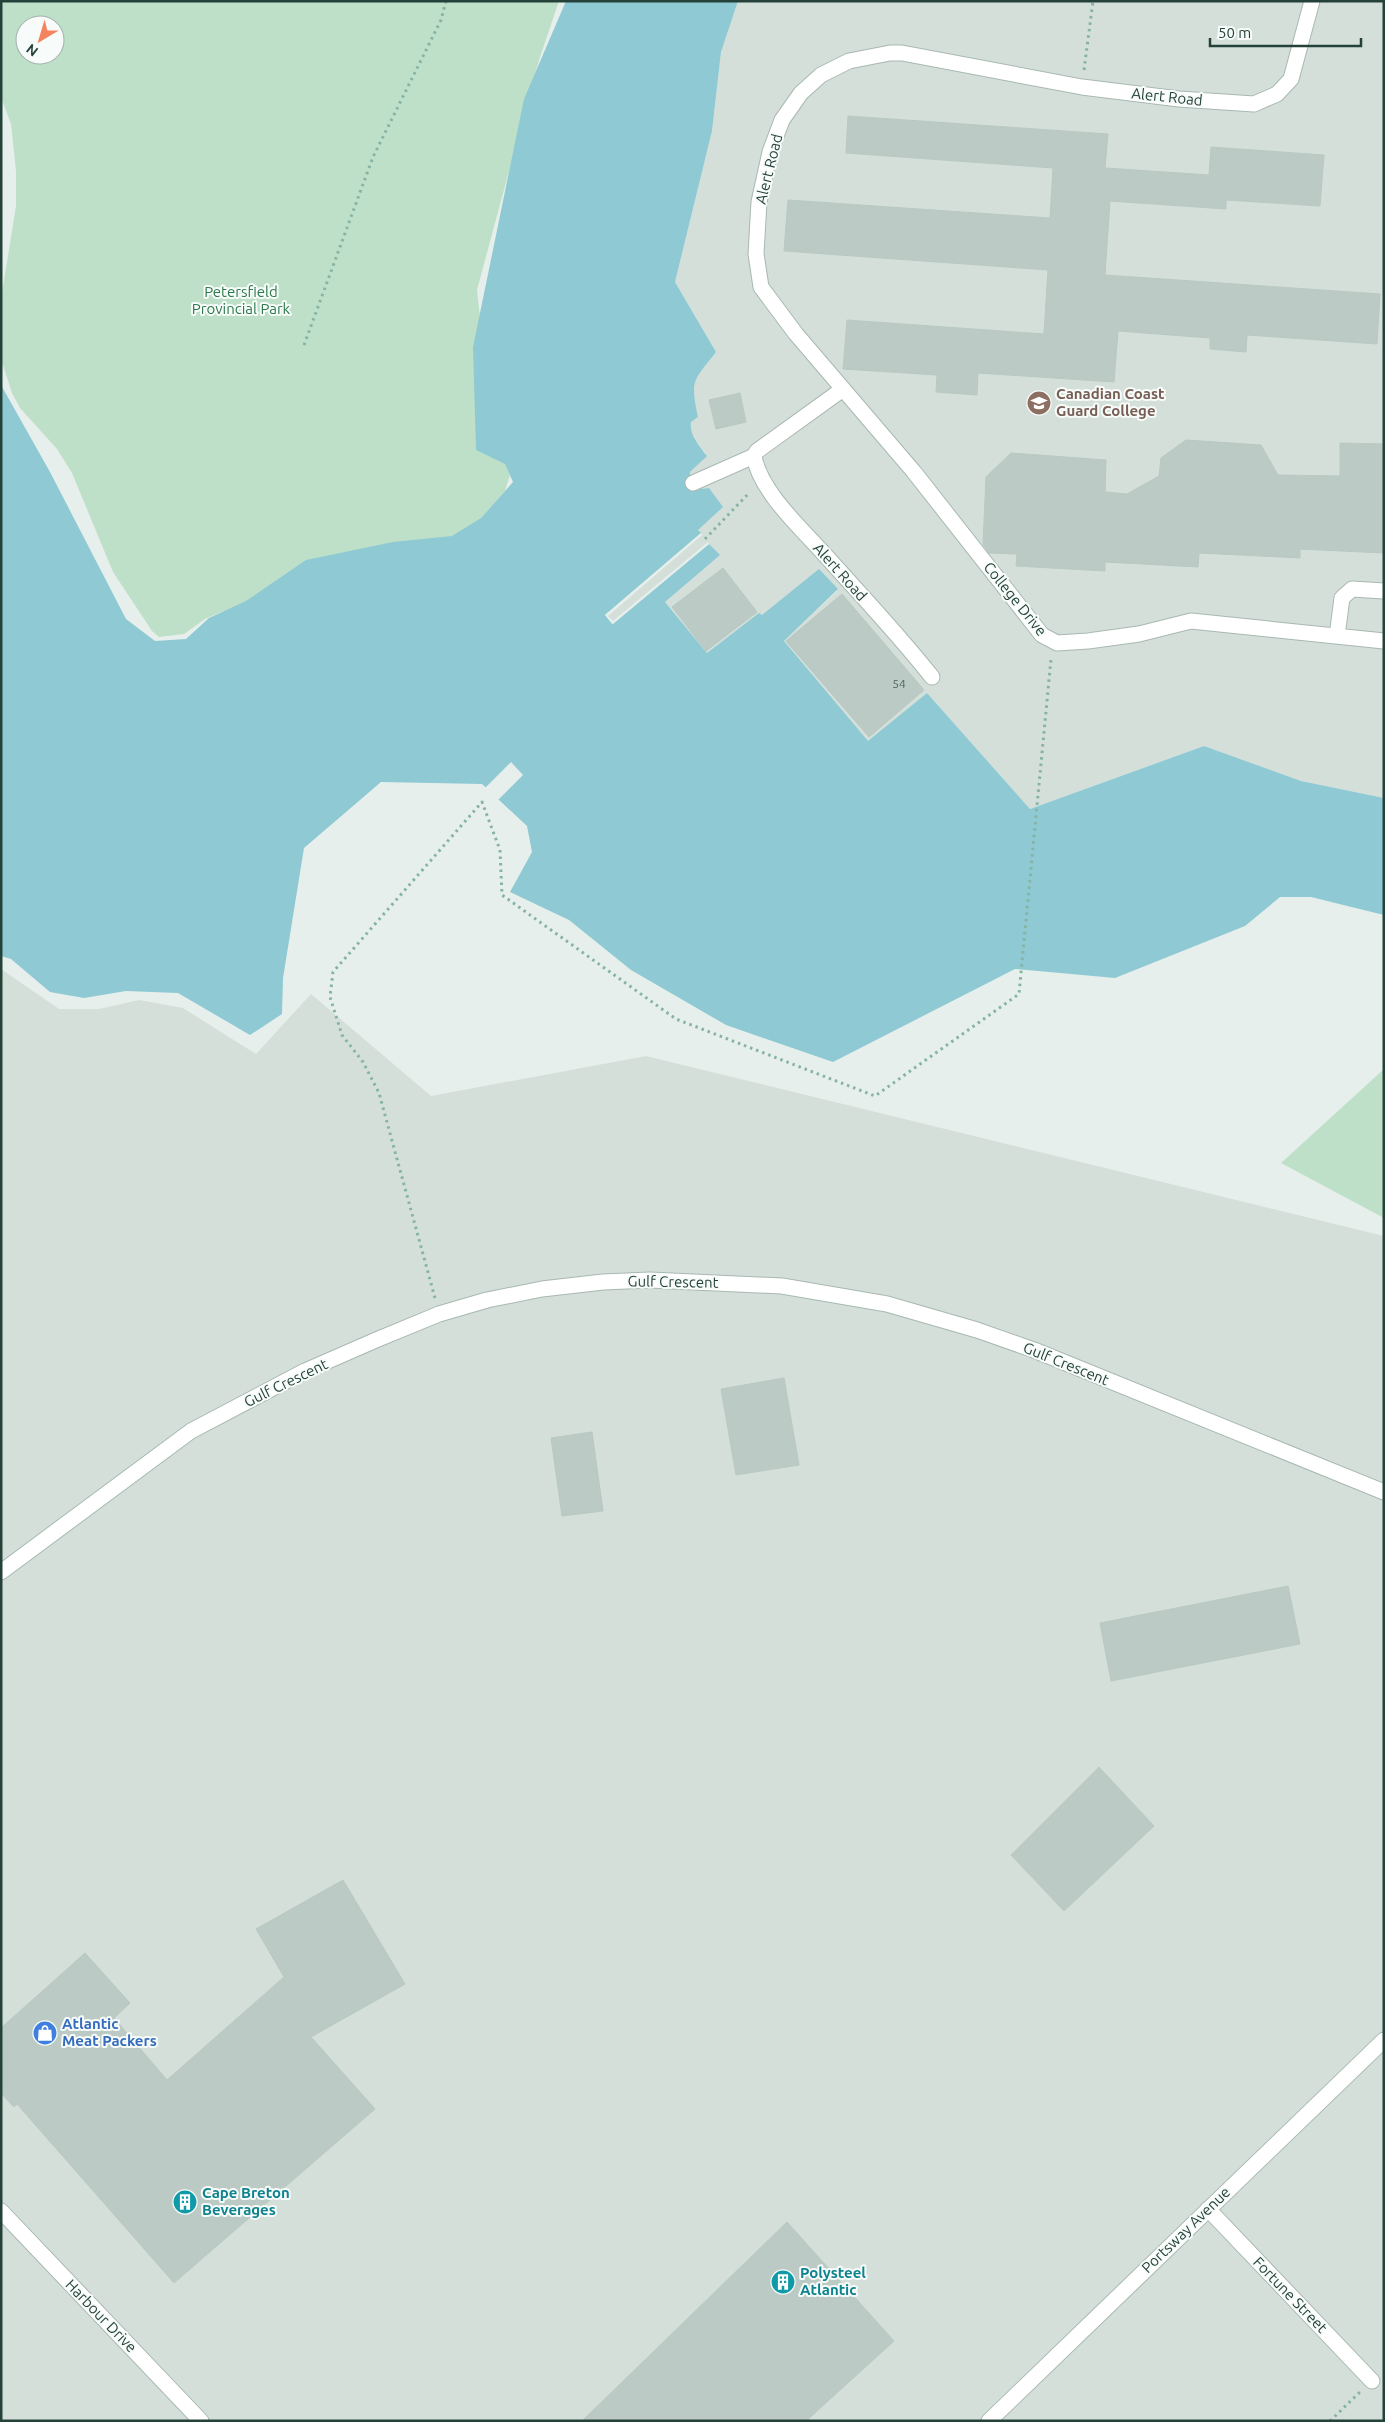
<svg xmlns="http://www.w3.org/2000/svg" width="1385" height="2422" viewBox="0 0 1385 2422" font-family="Ubuntu,sans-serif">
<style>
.built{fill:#d4dfda}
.green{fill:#bfe0c8;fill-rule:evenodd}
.water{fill:#8ec9d4}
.pier{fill:#e6efeb}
.building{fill:#bbcac4;stroke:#b8c9c2}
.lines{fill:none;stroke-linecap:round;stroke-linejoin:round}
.minor-casing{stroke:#a8b8b2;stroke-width:17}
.path{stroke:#86b3a5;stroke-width:3;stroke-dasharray:2.5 4;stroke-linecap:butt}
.minor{stroke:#fff;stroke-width:15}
.labels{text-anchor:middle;stroke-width:4;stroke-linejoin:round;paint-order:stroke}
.number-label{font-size:12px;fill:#4a645c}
.street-label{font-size:15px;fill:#24423a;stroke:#f7fbf9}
.park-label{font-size:15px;fill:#2d7a4b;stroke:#f7fbf9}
.education-label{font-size:15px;font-weight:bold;fill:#785e54;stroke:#f7fbf9;text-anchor:start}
.shop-label{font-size:15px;font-weight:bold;fill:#366cbe;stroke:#f7fbf9;text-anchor:start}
.culture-label{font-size:15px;font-weight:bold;fill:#0d838f;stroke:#f7fbf9;text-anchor:start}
</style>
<rect width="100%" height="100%" fill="#e6efeb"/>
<path class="built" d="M 738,1 L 1384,1 L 1384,798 L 1301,781 L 1204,746 L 1030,809 L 927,693 L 868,742 L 784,641 L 838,590 L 762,615 L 759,614 L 707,653 L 665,602 L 719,555 L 613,624 L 605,615 L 700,533 L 698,530 L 701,490 L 697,489 L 690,472 L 707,455 L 696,441 L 690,428 L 691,422 L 698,417 L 692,388 L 695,379 L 716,352 L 675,282 L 712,131 L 721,52 Z
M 1,969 L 59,1009 L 99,1009 L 139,1000 L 183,1008 L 256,1054 L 311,994 L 431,1096 L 646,1056 L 1384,1236 L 1384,2421 L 1,2421 Z"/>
<path class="green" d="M 1,1 L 559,1 L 539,60 L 477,290 L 484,354 L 480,451 L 505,463 L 510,475 L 505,491 L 466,535 L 221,612 L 205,619 L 184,634 L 159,637 L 152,631 L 113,572 L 72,473 L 57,449 L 20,408 L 12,393 L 1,359 L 1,299 L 16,206 L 16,171 L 11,124 L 1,97 ZM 25,25 L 55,25 L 55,55 L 25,55 Z
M 1384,1069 L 1384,1218 L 1281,1163 Z"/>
<path class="water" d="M 566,1 L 738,1 L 721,52 L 712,131 L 675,282 L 716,352 C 693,382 690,379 698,417 L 691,422 C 689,435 700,446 707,456 L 690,472 C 691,484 697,491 709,488 L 723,507 L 698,530 L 701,533 L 605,615 L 612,624 L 709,544 L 720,555 L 665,602 L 707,653 L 759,613 L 762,615 L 819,569 L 838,589 L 784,641 L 868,741 L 927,693 L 1030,809 L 1204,746 L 1301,781 L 1384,798 L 1384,915 L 1311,897 L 1280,897 L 1245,926 L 1115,978 L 1015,969 L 833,1062 L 726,1025 L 631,970 L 569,920 L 510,892 L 532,852 L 527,826 L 482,784 L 381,782 L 304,848 L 283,978 L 282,1014 L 250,1035 L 178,993 L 126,991 L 84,998 L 50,992 L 11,959 L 1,956 L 1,385 L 50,472 L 126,619 L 155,641 L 186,639 L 209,618 L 246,601 L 306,560 L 393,542 L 452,536 L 481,518 L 513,482 L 505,464 L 476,450 L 473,347 L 524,99 Z"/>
<path class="pier" d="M 701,533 L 702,535 L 608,616 L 613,621 L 708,542 L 709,544 L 613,624 L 605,615 Z
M 511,762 L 523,775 L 497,801 L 484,789 Z"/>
<path class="building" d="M 848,116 L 1108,134 L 1105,168 L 1209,175 L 1211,147 L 1324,155 L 1320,206 L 1226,200 L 1226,209 L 1110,201 L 1105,275 L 1380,294 L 1377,344 L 1247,335 L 1246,352 L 1210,349 L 1210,338 L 1118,331 L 1114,382 L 978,373 L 977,395 L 936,392 L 937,375 L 843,369 L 847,320 L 1044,334 L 1048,270 L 784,251 L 788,200 L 1050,218 L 1053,168 L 846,153 Z
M 740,393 L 746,422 L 716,429 L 709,400 Z
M 1186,440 L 1261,445 L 1278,475 L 1340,476 L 1340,443 L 1384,444 L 1384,553 L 1300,549 L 1300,558 L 1199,553 L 1198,567 L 1105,562 L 1105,571 L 1016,566 L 1017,554 L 989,553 L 983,544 L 986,477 L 1011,453 L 1106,460 L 1105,492 L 1127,494 L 1159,476 L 1161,458 Z
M 723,568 L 757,612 L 706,651 L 672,607 Z
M 842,594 L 924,690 L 869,737 L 786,641 Z
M 784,1378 L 799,1465 L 736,1475 L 721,1389 Z
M 592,1432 L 603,1511 L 562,1516 L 551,1438 Z
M 1288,1586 L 1300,1644 L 1111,1681 L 1100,1623 Z
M 1099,1767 L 1154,1826 L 1064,1911 L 1011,1855 Z
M 343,1880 L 405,1984 L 311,2037 L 375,2109 L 174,2283 L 17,2104 L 14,2107 L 1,2093 L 1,2028 L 85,1953 L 130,2003 L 114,2018 L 167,2080 L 284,1977 L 256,1929 Z
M 787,2222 L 894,2341 L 806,2421 L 582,2421 Z"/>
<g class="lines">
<defs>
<path id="minor" d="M 1312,1 L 1291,79 L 1277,94 L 1254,104 L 1179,99 L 1082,87 L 902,53 L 890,53 L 849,61 L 821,75 L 801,93 L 782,120 L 770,152 L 759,202 L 756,254 L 761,287 L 796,334 L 914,472 L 1042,635 L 1057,643 L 1088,641 L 1139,634 L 1191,621 L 1384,641
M 843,389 L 757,451 L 754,456 C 760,492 803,530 826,556 C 862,596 899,635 932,677
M 693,483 L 754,456
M 1337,636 L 1342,598 L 1352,589 L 1384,591
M 1,1572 L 191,1431 L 305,1371 L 376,1340 L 439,1314 L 487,1300 L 542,1289 L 603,1282 L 650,1280 L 782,1286 L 887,1304 L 977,1330 L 1034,1350 L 1384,1492
M 1208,2209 L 1372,2381
M 1,2211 L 201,2421
M 989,2421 L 1384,2040"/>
</defs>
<use href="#minor" class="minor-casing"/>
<path class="path" d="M 1084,70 L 1093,1
M 304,345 L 373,157 L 441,20 L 446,1
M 705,539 L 750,492
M 435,1298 L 379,1093 L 363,1062 L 342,1035 L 330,997 L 333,972 L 482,802 L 500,850 L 502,895 L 676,1019 L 875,1096 L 1019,994 L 1051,659
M 1330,2421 L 1361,2391"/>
<use href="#minor" class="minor"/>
</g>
<defs>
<symbol id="university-disc" viewBox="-11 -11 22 22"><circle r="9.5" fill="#8d6e63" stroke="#f7fbf9"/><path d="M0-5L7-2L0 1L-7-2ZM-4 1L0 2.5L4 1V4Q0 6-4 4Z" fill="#fff"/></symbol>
<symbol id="shop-disc" viewBox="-11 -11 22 22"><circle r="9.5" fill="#3f7fe0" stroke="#f7fbf9"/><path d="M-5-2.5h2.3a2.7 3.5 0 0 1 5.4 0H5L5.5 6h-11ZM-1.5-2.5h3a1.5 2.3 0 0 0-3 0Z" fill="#fff"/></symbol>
<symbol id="building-disc" viewBox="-11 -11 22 22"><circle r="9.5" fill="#0f9aa8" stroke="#f7fbf9"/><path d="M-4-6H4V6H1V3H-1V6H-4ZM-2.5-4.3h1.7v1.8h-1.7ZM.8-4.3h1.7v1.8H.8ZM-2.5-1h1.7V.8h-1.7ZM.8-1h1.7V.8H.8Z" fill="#fff"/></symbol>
</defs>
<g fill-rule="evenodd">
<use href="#university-disc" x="1025" y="389" width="28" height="28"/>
<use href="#shop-disc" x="31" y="2019" width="28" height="28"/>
<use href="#building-disc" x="171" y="2188" width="28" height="28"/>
<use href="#building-disc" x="769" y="2268" width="28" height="28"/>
</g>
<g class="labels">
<g class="number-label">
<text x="899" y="688">54</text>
</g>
<g class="street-label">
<text transform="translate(1167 97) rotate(6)" y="5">Alert Road</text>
<text transform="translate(769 169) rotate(-76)" y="5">Alert Road</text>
<text transform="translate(840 572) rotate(48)" y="5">Alert Road</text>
<text transform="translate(1015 599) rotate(51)" y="5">College Drive</text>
<text transform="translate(673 1282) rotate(1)" y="5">Gulf Crescent</text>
<text transform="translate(1066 1364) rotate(22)" y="5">Gulf Crescent</text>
<text transform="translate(286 1383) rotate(-26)" y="5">Gulf Crescent</text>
<text transform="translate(1186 2230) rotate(-44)" y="5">Portsway Avenue</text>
<text transform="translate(1290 2295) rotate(46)" y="5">Fortune Street</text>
<text transform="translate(101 2316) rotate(46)" y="5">Harbour Drive</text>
</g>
<g class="park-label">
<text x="241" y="297">Petersfield<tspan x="241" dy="17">Provincial Park</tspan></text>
</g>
<g class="education-label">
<text x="1056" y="399">Canadian Coast<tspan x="1056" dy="17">Guard College</tspan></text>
</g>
<g class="shop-label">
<text x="62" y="2029">Atlantic<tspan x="62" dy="17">Meat Packers</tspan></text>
</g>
<g class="culture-label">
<text x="202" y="2198">Cape Breton<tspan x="202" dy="17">Beverages</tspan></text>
<text x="800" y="2278">Polysteel<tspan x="800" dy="17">Atlantic</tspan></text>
</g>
</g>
<rect width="1385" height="2422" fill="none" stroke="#24423a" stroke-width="5"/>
<g transform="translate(40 40) rotate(218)"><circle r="24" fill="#f7fbf9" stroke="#a3b1ad"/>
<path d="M0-4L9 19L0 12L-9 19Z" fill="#f4845f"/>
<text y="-8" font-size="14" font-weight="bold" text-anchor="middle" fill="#24423a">N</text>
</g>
<path d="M1210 38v8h151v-8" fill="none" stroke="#24423a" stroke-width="2.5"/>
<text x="1218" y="38" font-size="15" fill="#24423a" stroke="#f7fbf9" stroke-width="4" paint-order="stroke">50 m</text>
</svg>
